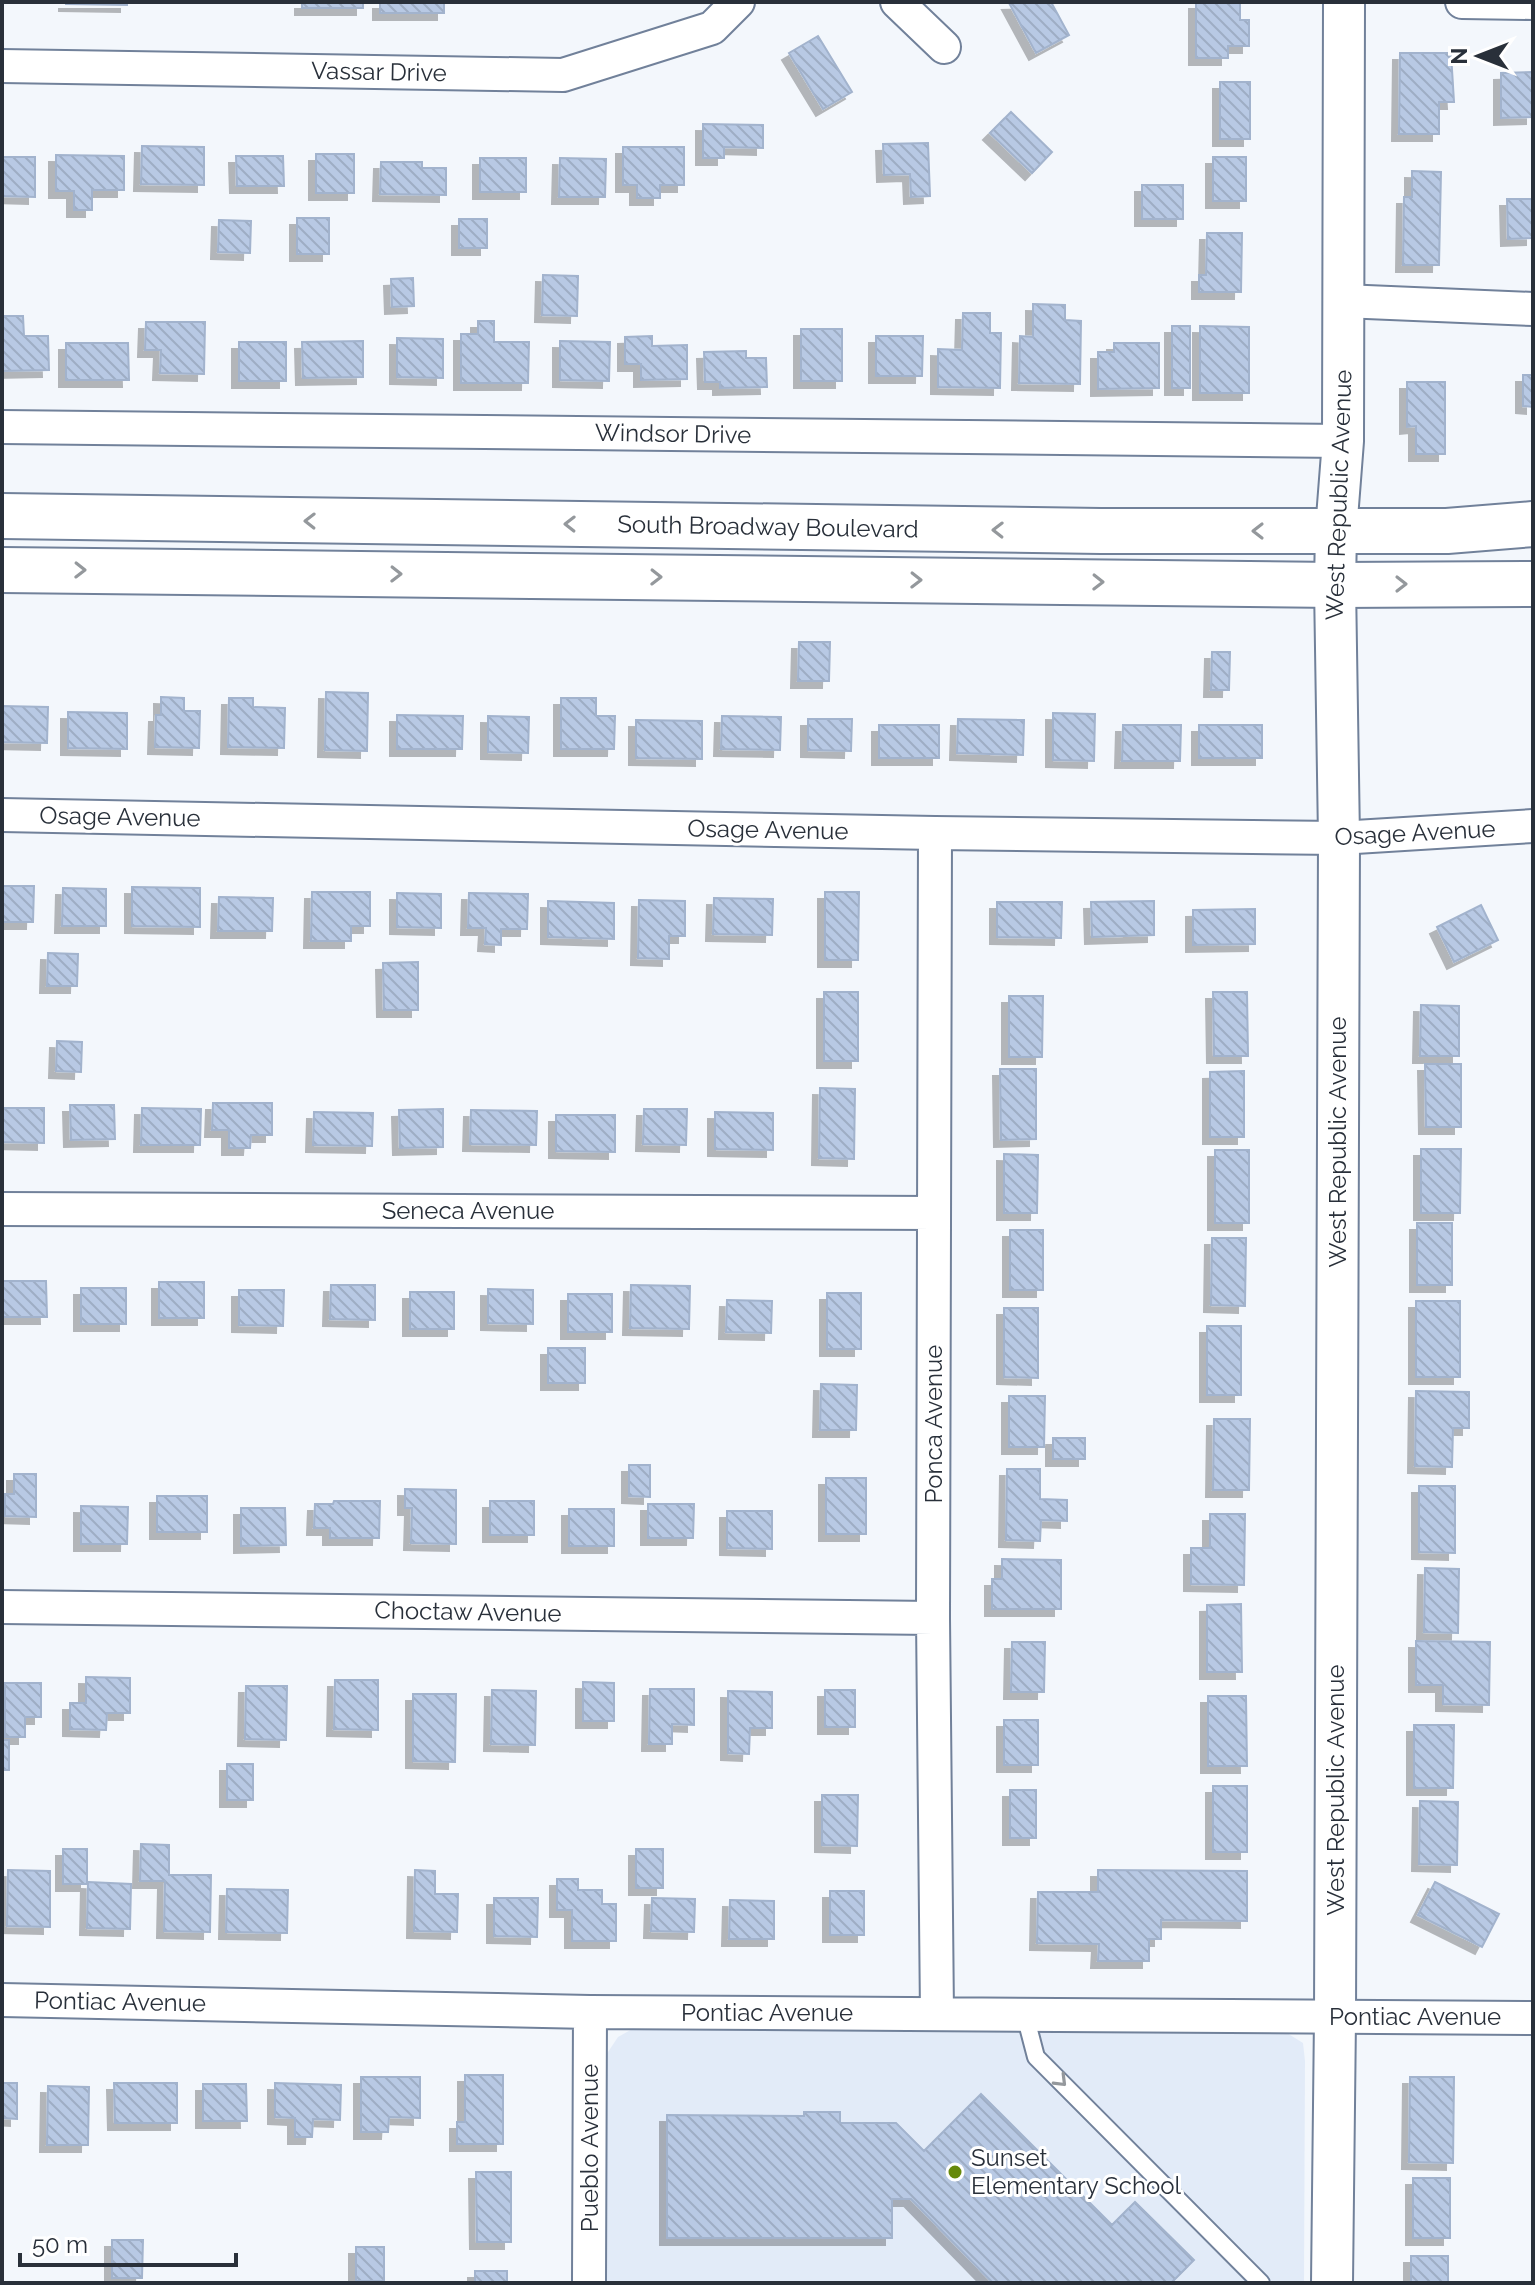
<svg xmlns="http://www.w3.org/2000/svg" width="1535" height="2285" viewBox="0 0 1535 2285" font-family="Raleway,sans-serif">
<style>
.built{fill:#e2ebf8}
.building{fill:url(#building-back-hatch);stroke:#a2b3cd;stroke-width:2;filter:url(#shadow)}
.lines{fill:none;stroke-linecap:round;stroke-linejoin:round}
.service-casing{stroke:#71819a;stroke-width:20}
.minor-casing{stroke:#71819a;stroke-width:36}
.tertiary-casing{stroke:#71819a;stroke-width:44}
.secondary-casing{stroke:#71819a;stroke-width:48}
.service{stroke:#fff;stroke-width:16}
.minor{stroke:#fff;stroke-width:32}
.tertiary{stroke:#fff;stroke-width:40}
.secondary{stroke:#fff;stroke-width:44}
.oneway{stroke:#94989c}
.poi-dot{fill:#67890b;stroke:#fff;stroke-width:3}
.labels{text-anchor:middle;stroke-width:6;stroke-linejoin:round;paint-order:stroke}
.street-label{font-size:24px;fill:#29303a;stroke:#fff}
.poi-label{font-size:24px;fill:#29303a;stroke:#fff;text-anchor:start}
</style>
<defs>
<pattern id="building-back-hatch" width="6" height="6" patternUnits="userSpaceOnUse" patternTransform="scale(2)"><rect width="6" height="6" fill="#b8c9e4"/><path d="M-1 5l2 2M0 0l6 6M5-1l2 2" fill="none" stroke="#9eadc4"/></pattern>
<filter id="shadow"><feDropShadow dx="-7" dy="7" stdDeviation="0" flood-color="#0004"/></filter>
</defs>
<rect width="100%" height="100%" fill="#f3f7fc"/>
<path class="built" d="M 636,2027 L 1287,2033 L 1303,2043 L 1305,2061 L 1304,2283 L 606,2283 L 606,2055 L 618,2037 Z"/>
<path class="building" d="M 66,2 L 127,2 L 127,5 L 66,4 Z
M 302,2 L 363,2 L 363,8 L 302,8 Z
M 380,2 L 444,2 L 444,13 L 380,13 Z
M 1051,2 L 1069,35 L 1036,53 L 1009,3 Z
M 1196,2 L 1240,2 L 1240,20 L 1249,20 L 1249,46 L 1228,46 L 1228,58 L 1196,58 Z
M 818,36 L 852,92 L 823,109 L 789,53 Z
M 1400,53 L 1451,53 L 1454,102 L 1439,102 L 1439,134 L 1399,134 Z
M 1533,72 L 1533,117 L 1501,118 L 1501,73 Z
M 1220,82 L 1250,82 L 1250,139 L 1220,139 Z
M 1011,112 L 1052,152 L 1032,173 L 990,133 Z
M 703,124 L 763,125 L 763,148 L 724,147 L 724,158 L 703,158 Z
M 928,143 L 930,196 L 911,197 L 910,174 L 884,175 L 883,144 Z
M 142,146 L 204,147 L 204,185 L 141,184 Z
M 623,147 L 684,147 L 684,185 L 660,185 L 660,198 L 637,198 L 637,185 L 623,185 Z
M 316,154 L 354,154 L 354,193 L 316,193 Z
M 56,155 L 124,156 L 124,190 L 92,190 L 92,210 L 74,210 L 74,191 L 56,191 Z
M 236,156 L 283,156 L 284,186 L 237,186 Z
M 2,157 L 35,157 L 35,197 L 2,196 Z
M 1213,157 L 1246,157 L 1246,201 L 1213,201 Z
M 480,158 L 526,158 L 526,192 L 480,192 Z
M 560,158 L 606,159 L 605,197 L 559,197 Z
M 381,162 L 422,162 L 422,168 L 446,168 L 446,195 L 380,194 Z
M 1412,171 L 1441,172 L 1439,265 L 1403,265 L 1404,197 L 1412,197 Z
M 1142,185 L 1183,185 L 1183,219 L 1142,219 Z
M 1507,199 L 1533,199 L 1533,238 L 1508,239 Z
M 297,218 L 329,218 L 329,254 L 297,254 Z
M 459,219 L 487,219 L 487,248 L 459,248 Z
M 219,220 L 251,221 L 250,253 L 218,252 Z
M 1207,233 L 1242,233 L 1241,292 L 1199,292 L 1199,275 L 1206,275 Z
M 543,275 L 578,276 L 577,316 L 542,315 Z
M 413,278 L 414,306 L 392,307 L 391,279 Z
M 1033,304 L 1065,305 L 1065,320 L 1081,321 L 1080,384 L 1019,383 L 1020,336 L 1033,337 Z
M 963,313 L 990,313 L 990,333 L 1001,333 L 1000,388 L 938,387 L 938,349 L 962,350 Z
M 2,316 L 23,316 L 24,336 L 48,336 L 49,370 L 2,371 Z
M 478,321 L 494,321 L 494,342 L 529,342 L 528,383 L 461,383 L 461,334 L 478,334 Z
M 146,322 L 205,322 L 204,374 L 160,373 L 161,350 L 145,350 Z
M 1172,326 L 1190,326 L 1190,388 L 1172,388 Z
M 1200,326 L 1249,327 L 1249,393 L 1200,393 Z
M 801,329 L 842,329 L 842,381 L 801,381 Z
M 652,336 L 652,346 L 687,345 L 687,379 L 641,380 L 641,364 L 625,364 L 625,337 Z
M 876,336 L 923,336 L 922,376 L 876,376 Z
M 397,338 L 443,339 L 443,378 L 397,377 Z
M 363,341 L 363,377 L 303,378 L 302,342 Z
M 560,341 L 610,342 L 609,381 L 560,380 Z
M 239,342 L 286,342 L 286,381 L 239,381 Z
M 66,343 L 128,343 L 129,380 L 66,380 Z
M 1114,343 L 1159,343 L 1159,388 L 1098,389 L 1098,352 L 1114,352 Z
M 746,351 L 746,358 L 766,358 L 767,387 L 720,388 L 720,382 L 705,382 L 704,352 Z
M 1523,375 L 1533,375 L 1533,407 L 1523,406 Z
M 1407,382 L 1445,382 L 1445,454 L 1416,454 L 1416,426 L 1407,427 Z
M 799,642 L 830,642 L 829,681 L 798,681 Z
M 1212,652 L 1230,652 L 1229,690 L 1211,690 Z
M 326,692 L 368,693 L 367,751 L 325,750 Z
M 161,697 L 184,698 L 184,711 L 200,711 L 199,748 L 155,747 L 156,715 L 161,715 Z
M 229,698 L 253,698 L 253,707 L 285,708 L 284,748 L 228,747 Z
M 561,698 L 596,698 L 596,716 L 615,716 L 614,749 L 561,749 Z
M 2,706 L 48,707 L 47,743 L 2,742 Z
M 68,712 L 127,713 L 127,749 L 68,748 Z
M 1053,713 L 1095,714 L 1094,761 L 1053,760 Z
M 397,715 L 463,716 L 462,749 L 397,749 Z
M 488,716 L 529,717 L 528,753 L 488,752 Z
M 722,716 L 781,717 L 780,750 L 721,749 Z
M 808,719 L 852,719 L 851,751 L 808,750 Z
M 958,719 L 1024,720 L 1023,755 L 957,753 Z
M 636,720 L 702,721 L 702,759 L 636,758 Z
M 879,725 L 939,725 L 939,758 L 879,758 Z
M 1123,725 L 1181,725 L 1180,761 L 1122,761 Z
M 1199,725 L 1262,725 L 1262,758 L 1199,758 Z
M 2,886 L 34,886 L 33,922 L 2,922 Z
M 132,887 L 200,888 L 200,927 L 132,926 Z
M 63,888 L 106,889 L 106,926 L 62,926 Z
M 312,892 L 370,892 L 370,926 L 351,926 L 351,941 L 311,941 Z
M 825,892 L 859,892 L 858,960 L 825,960 Z
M 397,893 L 441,894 L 441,928 L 397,927 Z
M 469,893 L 528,894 L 527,929 L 501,929 L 501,945 L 485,944 L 486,928 L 468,928 Z
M 219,897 L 273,898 L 272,931 L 218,931 Z
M 714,898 L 773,899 L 772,935 L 713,934 Z
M 639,900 L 685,901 L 685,936 L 669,936 L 669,959 L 638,958 Z
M 548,901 L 614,903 L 614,939 L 548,937 Z
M 1154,901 L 1154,935 L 1092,937 L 1091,902 Z
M 997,902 L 1062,902 L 1061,938 L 997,937 Z
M 1481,905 L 1498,940 L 1454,962 L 1437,927 Z
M 1255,909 L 1255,944 L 1193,945 L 1193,910 Z
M 48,953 L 78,954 L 77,986 L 47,986 Z
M 418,962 L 418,1010 L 384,1010 L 383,963 Z
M 824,992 L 858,992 L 858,1061 L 824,1061 Z
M 1213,992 L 1247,992 L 1248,1056 L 1214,1056 Z
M 1009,996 L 1043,996 L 1042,1057 L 1009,1057 Z
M 1421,1005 L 1459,1006 L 1459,1056 L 1420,1056 Z
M 57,1041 L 82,1042 L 81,1072 L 56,1071 Z
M 1425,1064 L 1461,1064 L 1461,1127 L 1426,1127 Z
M 1000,1069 L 1036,1069 L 1036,1139 L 1001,1140 Z
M 1244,1071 L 1244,1137 L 1210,1137 L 1210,1072 Z
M 820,1088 L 855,1089 L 854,1159 L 819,1158 Z
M 213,1103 L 272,1103 L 272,1135 L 251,1135 L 250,1148 L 229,1148 L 229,1130 L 212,1130 Z
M 70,1105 L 114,1105 L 115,1139 L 71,1140 Z
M 2,1108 L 44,1108 L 44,1143 L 2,1142 Z
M 142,1108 L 201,1109 L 200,1145 L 141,1145 Z
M 443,1109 L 443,1147 L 400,1148 L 399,1110 Z
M 644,1109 L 687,1109 L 686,1145 L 643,1144 Z
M 471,1110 L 537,1111 L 536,1145 L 470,1144 Z
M 314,1112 L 373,1113 L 372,1146 L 313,1145 Z
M 715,1112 L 773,1113 L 773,1150 L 715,1149 Z
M 556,1115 L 615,1115 L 615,1152 L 556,1151 Z
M 1421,1149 L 1461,1149 L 1460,1213 L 1421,1213 Z
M 1215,1150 L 1249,1150 L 1249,1223 L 1215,1223 Z
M 1004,1154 L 1038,1155 L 1037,1213 L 1004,1213 Z
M 1417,1223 L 1452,1223 L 1452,1285 L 1417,1285 Z
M 1010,1230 L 1043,1230 L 1043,1290 L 1010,1290 Z
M 1212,1238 L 1246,1238 L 1245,1306 L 1211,1305 Z
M 3,1281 L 46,1281 L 47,1317 L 3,1317 Z
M 159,1282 L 204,1282 L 204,1318 L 159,1318 Z
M 331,1285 L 375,1285 L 375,1320 L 330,1319 Z
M 631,1285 L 690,1286 L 689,1329 L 630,1328 Z
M 81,1288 L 126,1288 L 126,1324 L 81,1324 Z
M 488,1289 L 533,1290 L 533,1324 L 488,1323 Z
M 239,1290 L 284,1290 L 283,1326 L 239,1325 Z
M 410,1292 L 454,1292 L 454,1329 L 410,1329 Z
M 827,1293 L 861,1293 L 861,1349 L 827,1349 Z
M 568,1294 L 612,1294 L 612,1332 L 568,1332 Z
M 727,1300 L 772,1301 L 771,1333 L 726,1332 Z
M 1416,1301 L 1460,1301 L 1460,1377 L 1416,1377 Z
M 1004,1308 L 1038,1308 L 1038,1378 L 1004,1377 Z
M 1207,1326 L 1241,1326 L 1241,1395 L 1207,1395 Z
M 548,1348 L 585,1348 L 585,1383 L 548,1383 Z
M 821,1384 L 857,1385 L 856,1430 L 820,1430 Z
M 1416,1391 L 1469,1392 L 1469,1428 L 1453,1428 L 1452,1467 L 1415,1466 Z
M 1009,1396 L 1045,1396 L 1044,1447 L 1009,1447 Z
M 1214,1419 L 1250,1419 L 1249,1490 L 1213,1490 Z
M 1053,1438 L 1085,1438 L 1085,1459 L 1053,1459 Z
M 629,1465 L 650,1465 L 650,1497 L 629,1496 Z
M 1007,1469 L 1040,1469 L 1040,1499 L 1067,1500 L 1067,1521 L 1041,1520 L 1040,1541 L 1006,1540 Z
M 14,1474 L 36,1474 L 36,1517 L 5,1516 L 5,1494 L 14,1494 Z
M 826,1478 L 866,1478 L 866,1534 L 826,1534 Z
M 1419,1486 L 1455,1486 L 1455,1553 L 1419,1552 Z
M 405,1489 L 456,1490 L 456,1544 L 411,1543 L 412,1508 L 405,1508 Z
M 157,1496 L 207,1496 L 207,1532 L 157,1532 Z
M 334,1501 L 380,1501 L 379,1538 L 330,1538 L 330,1528 L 314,1528 L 315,1504 L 333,1504 Z
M 490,1501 L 534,1501 L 534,1535 L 490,1535 Z
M 648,1504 L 694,1504 L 693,1538 L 648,1538 Z
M 81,1506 L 128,1507 L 127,1544 L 81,1544 Z
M 241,1508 L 285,1508 L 286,1545 L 241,1546 Z
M 569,1509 L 614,1509 L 614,1546 L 569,1546 Z
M 727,1511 L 772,1511 L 772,1549 L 727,1548 Z
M 1210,1514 L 1245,1514 L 1244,1585 L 1191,1584 L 1191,1548 L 1210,1548 Z
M 1002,1559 L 1061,1560 L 1061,1609 L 992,1609 L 992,1579 L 1002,1579 Z
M 1425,1568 L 1459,1569 L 1458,1633 L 1424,1632 Z
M 1241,1604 L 1242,1672 L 1207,1672 L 1207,1605 Z
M 1416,1641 L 1490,1642 L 1489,1705 L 1443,1704 L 1443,1685 L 1416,1685 Z
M 1012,1642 L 1045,1642 L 1044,1692 L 1011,1692 Z
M 86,1677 L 130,1678 L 130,1713 L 107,1713 L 106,1730 L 70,1729 L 70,1703 L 86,1703 Z
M 335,1680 L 378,1680 L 378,1730 L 334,1729 Z
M 583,1682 L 614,1683 L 614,1721 L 583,1721 Z
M 5,1683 L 41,1683 L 41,1717 L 25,1717 L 25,1737 L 5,1737 Z
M 246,1686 L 287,1686 L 286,1740 L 245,1739 Z
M 650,1689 L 694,1689 L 694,1725 L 672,1724 L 672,1744 L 649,1744 Z
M 492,1690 L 536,1691 L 535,1745 L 491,1744 Z
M 825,1690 L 855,1690 L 855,1727 L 825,1727 Z
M 728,1691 L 772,1692 L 772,1728 L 750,1728 L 749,1754 L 728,1753 Z
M 413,1694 L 456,1694 L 455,1762 L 413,1761 Z
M 1208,1696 L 1246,1696 L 1247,1766 L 1208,1766 Z
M 1004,1720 L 1038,1720 L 1038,1765 L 1004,1765 Z
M 1414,1725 L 1454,1725 L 1453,1788 L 1414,1788 Z
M 2,1740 L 9,1740 L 9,1770 L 2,1770 Z
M 227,1764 L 253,1764 L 253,1800 L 227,1800 Z
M 1213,1786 L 1247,1786 L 1247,1852 L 1213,1852 Z
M 1010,1790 L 1036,1790 L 1036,1838 L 1010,1838 Z
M 822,1795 L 858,1795 L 857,1846 L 822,1845 Z
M 1420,1801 L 1458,1802 L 1457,1865 L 1419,1864 Z
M 141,1844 L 169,1845 L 169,1875 L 211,1875 L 210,1932 L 164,1931 L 165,1881 L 140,1881 Z
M 63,1849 L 87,1849 L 87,1884 L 63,1884 Z
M 636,1849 L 663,1849 L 663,1888 L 636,1888 Z
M 8,1870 L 50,1871 L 50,1927 L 7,1926 Z
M 415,1870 L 435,1871 L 435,1894 L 458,1894 L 457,1932 L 414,1931 Z
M 1098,1870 L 1247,1871 L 1247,1921 L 1161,1920 L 1161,1939 L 1149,1939 L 1149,1961 L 1098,1961 L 1099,1944 L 1037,1943 L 1038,1892 L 1098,1892 Z
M 557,1879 L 578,1879 L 578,1890 L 602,1890 L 602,1904 L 616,1904 L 616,1941 L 572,1941 L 572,1910 L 557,1910 Z
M 88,1882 L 131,1884 L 130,1929 L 87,1928 Z
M 1435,1882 L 1499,1914 L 1482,1947 L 1418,1915 Z
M 227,1889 L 288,1890 L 287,1933 L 226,1932 Z
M 830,1891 L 864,1891 L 864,1935 L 830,1935 Z
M 494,1898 L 538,1898 L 537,1937 L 494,1936 Z
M 652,1898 L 695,1899 L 694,1932 L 651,1931 Z
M 730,1900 L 774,1901 L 774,1939 L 729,1939 Z
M 465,2075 L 503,2075 L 503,2144 L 457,2144 L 457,2122 L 465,2122 Z
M 361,2077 L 420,2077 L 420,2118 L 389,2117 L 388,2132 L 361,2132 Z
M 1410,2077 L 1454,2077 L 1453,2163 L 1409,2162 Z
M 2,2083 L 17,2083 L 17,2119 L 2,2118 Z
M 114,2083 L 177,2083 L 177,2123 L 115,2123 Z
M 275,2083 L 341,2085 L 340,2120 L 313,2119 L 312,2137 L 295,2137 L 295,2118 L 275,2117 Z
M 203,2084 L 246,2084 L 247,2121 L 203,2121 Z
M 48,2086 L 89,2087 L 88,2145 L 47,2145 Z
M 981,2094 L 1112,2225 L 1135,2202 L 1194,2260 L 1171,2283 L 993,2283 L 911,2199 L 892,2199 L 892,2238 L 667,2238 L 667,2115 L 804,2116 L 804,2112 L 840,2112 L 840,2123 L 896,2123 L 924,2151 Z
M 476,2172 L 511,2172 L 511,2242 L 477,2242 Z
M 1413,2178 L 1450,2178 L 1450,2238 L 1413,2238 Z
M 112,2240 L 143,2240 L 142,2278 L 112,2278 Z
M 356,2247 L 384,2247 L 384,2281 L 356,2281 Z
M 1411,2256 L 1448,2256 L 1448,2283 L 1411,2283 Z
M 475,2271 L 507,2271 L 507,2283 L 475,2283 Z"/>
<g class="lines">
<defs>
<path id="service" d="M 1025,2015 L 1036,2057 L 1261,2283"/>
<path id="minor" d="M 897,2 L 944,47
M 1462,2 L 1533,3
M 2,66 L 563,75 L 712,28 L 738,2
M 1343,301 L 1533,309
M 2,427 L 1343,441
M 2,815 L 935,833 L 1339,838 L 1533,826
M 935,833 L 933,1618 L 937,2014
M 2,1209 L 934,1213
M 2,1607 L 933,1618
M 2,2000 L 590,2012 L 1533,2018
M 589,2283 L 590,2012"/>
<path id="tertiary" d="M 1332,2283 L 1335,2017 L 1339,838 L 1335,585 L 1336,531 L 1343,441 L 1344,2"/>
<path id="secondary" d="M 2,516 L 1101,531 L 1447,531 L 1533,524
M 2,570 L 1335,585 L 1533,584"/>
</defs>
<use href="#service" class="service-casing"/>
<use href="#minor" class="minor-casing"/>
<use href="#tertiary" class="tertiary-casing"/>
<use href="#secondary" class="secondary-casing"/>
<use href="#service" class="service"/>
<use href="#minor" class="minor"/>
<use href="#tertiary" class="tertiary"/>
<use href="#secondary" class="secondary"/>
</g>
<defs><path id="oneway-chevron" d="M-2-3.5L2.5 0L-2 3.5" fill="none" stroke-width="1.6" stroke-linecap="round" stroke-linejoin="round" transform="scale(2)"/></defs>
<g class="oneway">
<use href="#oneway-chevron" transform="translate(310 521) rotate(-179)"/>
<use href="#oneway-chevron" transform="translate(570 524) rotate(-179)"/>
<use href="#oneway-chevron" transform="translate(998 530) rotate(-179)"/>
<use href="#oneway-chevron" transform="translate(1258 531) rotate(180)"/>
<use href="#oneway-chevron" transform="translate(80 570) rotate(1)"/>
<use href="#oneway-chevron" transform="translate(396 574) rotate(1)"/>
<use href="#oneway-chevron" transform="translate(656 577) rotate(1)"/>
<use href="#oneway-chevron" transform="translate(916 580) rotate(1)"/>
<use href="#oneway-chevron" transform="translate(1098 582) rotate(1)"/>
<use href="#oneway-chevron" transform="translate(1401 584)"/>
<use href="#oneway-chevron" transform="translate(1061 2081) rotate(45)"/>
</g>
<circle class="poi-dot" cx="955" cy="2172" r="8"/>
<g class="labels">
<g class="street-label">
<text transform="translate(379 72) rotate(1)" y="8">Vassar Drive</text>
<text transform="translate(673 434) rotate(1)" y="8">Windsor Drive</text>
<text transform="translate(1339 495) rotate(-88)" y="8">West Republic Avenue</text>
<text transform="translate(768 527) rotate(1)" y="8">South Broadway Boulevard</text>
<text transform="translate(120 817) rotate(1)" y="8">Osage Avenue</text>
<text transform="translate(768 830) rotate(1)" y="8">Osage Avenue</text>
<text transform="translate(1415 833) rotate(-3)" y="8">Osage Avenue</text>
<text transform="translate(1338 1142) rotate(-90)" y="8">West Republic Avenue</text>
<text x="468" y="1219">Seneca Avenue</text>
<text transform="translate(934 1424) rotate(-90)" y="8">Ponca Avenue</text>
<text transform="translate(468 1612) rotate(1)" y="8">Choctaw Avenue</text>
<text transform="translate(1336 1790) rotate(-90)" y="8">West Republic Avenue</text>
<text transform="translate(120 2002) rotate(1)" y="8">Pontiac Avenue</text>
<text x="767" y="2021">Pontiac Avenue</text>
<text x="1415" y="2025">Pontiac Avenue</text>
<text transform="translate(590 2148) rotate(-90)" y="8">Pueblo Avenue</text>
</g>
<g class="poi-label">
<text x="971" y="2166">Sunset<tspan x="971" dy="28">Elementary School</tspan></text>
</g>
</g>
<rect width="1535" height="2285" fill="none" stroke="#29303a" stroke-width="8"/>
<g transform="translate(1479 56) rotate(270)" stroke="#ffffff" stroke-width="6" paint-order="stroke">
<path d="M0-6L14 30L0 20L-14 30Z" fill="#29303a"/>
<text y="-12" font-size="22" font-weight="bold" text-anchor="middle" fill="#29303a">N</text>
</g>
<path d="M20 2253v12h216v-12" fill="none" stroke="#29303a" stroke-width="4"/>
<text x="32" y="2253" font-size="24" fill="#29303a" stroke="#ffffff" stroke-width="6" paint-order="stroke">50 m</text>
</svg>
